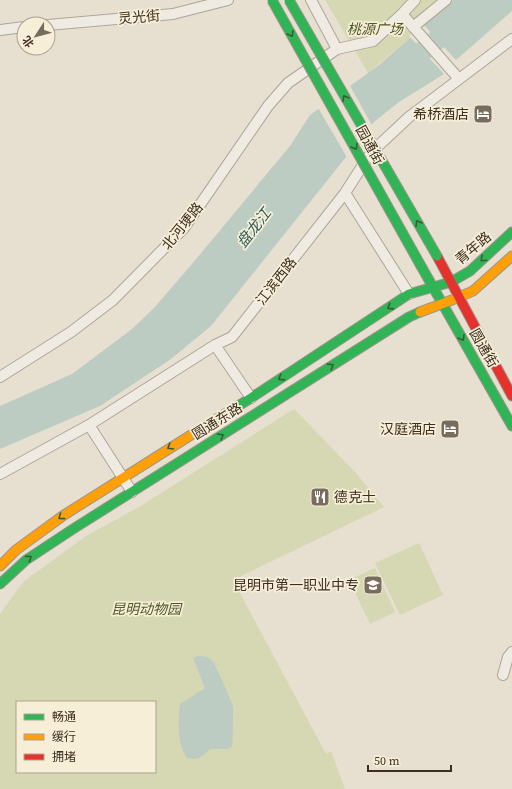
<svg xmlns="http://www.w3.org/2000/svg" width="512" height="789" viewBox="0 0 512 789" font-family="'Source Serif 4','Noto Sans SC',serif">
<style>
.green{fill:#d6d7b3;fill-rule:evenodd}
.water{fill:#bcccc2}
.pier{fill:#e7e0d1}
.lines{fill:none;stroke-linecap:round;stroke-linejoin:round}
.river{stroke:#bcccc2;stroke-width:20}
.street-casing{stroke:#ada599;stroke-width:12}
.fast-casing{stroke:#9c958a;stroke-width:11}
.slow-casing{stroke:#9c958a;stroke-width:11}
.jam-casing{stroke:#9c958a;stroke-width:11}
.street{stroke:#efebe3;stroke-width:10}
.fast{stroke:#30b455;stroke-width:9}
.slow{stroke:#ff9f0a;stroke-width:9}
.jam{stroke:#e5322d;stroke-width:9}
.fast-bridge-casing{stroke:#9c958a;stroke-width:11;stroke-linecap:butt}
.fast-bridge{stroke:#30b455;stroke-width:9}
.oneway{stroke:#385d33}
.labels{text-anchor:middle;stroke-width:3.5;stroke-linejoin:round;paint-order:stroke}
.street-label{font-size:14px;fill:#3d2e20;stroke:#f7eed8}
.park-label{font-size:14px;font-style:italic;fill:#4d5a26;stroke:#f7eed8}
.poi-label{font-size:14px;fill:#3d2e20;stroke:#f7eed8;text-anchor:end}
.water-label{font-size:15px;font-style:italic;fill:#2f5d5a;stroke:#f7eed8}
</style>
<rect width="100%" height="100%" fill="#e7e0d1"/>
<path class="green" d="M 325,0 L 453,0 L 424,25 L 422,23 L 409,35 L 411,37 L 368,73 Z
M 294,409 L 356,473 L 384,507 L 233,580 L 326,754 L 331,751 L 345,789 L 0,789 L 0,614 L 23,582 L 86,536 L 139,507 ZM 17,702 L 155,702 L 155,772 L 17,772 Z
M 419,543 L 443,595 L 400,615 L 375,563 Z
M 375,568 L 395,612 L 370,624 L 349,580 Z"/>
<path class="water" d="M 453,0 L 512,0 L 512,11 L 456,60 L 424,25 Z
M 411,37 L 444,74 L 399,102 L 374,122 L 211,326 L 171,359 L 100,406 L 0,449 L 0,406 L 72,374 L 132,329 L 154,308 L 192,264 L 290,146 L 310,115 L 379,65 Z
M 198,656 C 204,656 209,657 212,661 C 216,665 232,702 233,707 C 233,712 233,744 232,747 L 227,749 L 210,749 C 203,756 198,761 187,758 C 177,744 178,721 180,704 L 205,688 L 193,658 Z"/>
<path class="pier" d="M 409,36 L 412,36 L 446,74 L 445,75 Z
M 349,84 L 373,127 L 348,159 L 317,106 Z"/>
<g class="lines">
<path class="river" d="M 401,68 L 488,0"/>
<defs>
<path id="street" d="M 311,0 L 337,49 L 373,41 L 402,14 L 459,79
M 402,14 L 415,0
M 48,25 L 173,14 L 228,0
M 413,27 L 446,0
M 0,30 L 24,27
M 345,193 L 409,294
M 215,345 L 251,398
M 0,377 L 71,332 L 113,300 L 184,228 L 268,106 L 288,83 L 337,49
M 89,425 L 132,492
M 0,474 L 89,425 L 215,345 L 232,337 L 345,193 L 368,157 L 378,146 L 409,117 L 512,39
M 503,675 L 508,657 L 512,652"/>
<path id="fast" d="M 421,266 L 512,426
M 199,430 L 251,398 L 409,294 L 451,282 L 470,271 L 512,232
M 0,584 L 26,560 L 73,529 L 409,317 L 420,312"/>
<path id="slow" d="M 420,312 L 452,300 L 473,291 L 512,256
M 0,566 L 16,550 L 64,515 L 199,430"/>
<path id="jam" d="M 437,256 L 512,396"/>
</defs>
<use href="#street" class="street-casing"/>
<use href="#fast" class="fast-casing"/>
<use href="#slow" class="slow-casing"/>
<use href="#jam" class="jam-casing"/>
<use href="#street" class="street"/>
<use href="#fast" class="fast"/>
<use href="#slow" class="slow"/>
<use href="#jam" class="jam"/>
<defs>
<path id="fast-bridge" d="M 272,0 L 421,266
M 289,0 L 437,256"/>
</defs>
<use href="#fast-bridge" class="fast-bridge-casing"/>
<use href="#fast-bridge" class="fast-bridge"/>
</g>
<defs><path id="oneway-chevron" d="M-2-3.5L2.5 0L-2 3.5" fill="none" stroke-width="1.6" stroke-linecap="round" stroke-linejoin="round"/></defs>
<g class="oneway">
<use href="#oneway-chevron" transform="translate(291 34) rotate(61)"/>
<use href="#oneway-chevron" transform="translate(345 98) rotate(-120)"/>
<use href="#oneway-chevron" transform="translate(355 147) rotate(61)"/>
<use href="#oneway-chevron" transform="translate(418 223) rotate(-120)"/>
<use href="#oneway-chevron" transform="translate(483 259) rotate(137)"/>
<use href="#oneway-chevron" transform="translate(390 307) rotate(147)"/>
<use href="#oneway-chevron" transform="translate(462 338) rotate(60)"/>
<use href="#oneway-chevron" transform="translate(331 366) rotate(-32)"/>
<use href="#oneway-chevron" transform="translate(281 378) rotate(147)"/>
<use href="#oneway-chevron" transform="translate(221 436) rotate(-32)"/>
<use href="#oneway-chevron" transform="translate(170 447) rotate(149)"/>
<use href="#oneway-chevron" transform="translate(61 517) rotate(144)"/>
<use href="#oneway-chevron" transform="translate(29 558) rotate(-36)"/>
</g>
<defs>
<symbol id="hotel-square" viewBox="-11 -11 22 22"><rect x="-9" y="-9" width="18" height="18" rx="4" fill="#786c5e" stroke="#f7eed8"/><path d="M-6-4.5h1.5V1H6V5H4.5V3h-9V5H-6ZM-4 0a1.8 1.8 0 1 1 3.6 0ZM.5 0V-2.5h3Q6-2.5 6 0Z" fill="#fff"/></symbol>
<symbol id="restaurant-square" viewBox="-11 -11 22 22"><rect x="-9" y="-9" width="18" height="18" rx="4" fill="#786c5e" stroke="#f7eed8"/><path d="M-5-6h1v4h1v-4h1v4h1v-4h1v5L-1.5 .5V6h-2V.5L-5-1ZM5-6V6H3V1.5H1.5Q1.5-4 5-6Z" fill="#fff"/></symbol>
<symbol id="school-square" viewBox="-11 -11 22 22"><rect x="-9" y="-9" width="18" height="18" rx="4" fill="#786c5e" stroke="#f7eed8"/><path d="M0-5L7-2L0 1L-7-2ZM-4 1L0 2.5L4 1V4Q0 6-4 4Z" fill="#fff"/></symbol>
</defs>
<g fill-rule="evenodd">
<use href="#hotel-square" x="472" y="103" width="22" height="22"/>
<use href="#hotel-square" x="439" y="418" width="22" height="22"/>
<use href="#restaurant-square" x="309" y="486" width="22" height="22"/>
<use href="#school-square" x="362" y="574" width="22" height="22"/>
</g>
<g class="labels">
<g class="street-label">
<text transform="translate(139 17) rotate(-5)" y="5">灵光街</text>
<text transform="translate(370 145) rotate(61)" y="5">园通街</text>
<text transform="translate(182 226) rotate(-51)" y="5">北河埂路</text>
<text transform="translate(473 248) rotate(-40)" y="5">青年路</text>
<text transform="translate(276 281) rotate(-52)" y="5">江滨西路</text>
<text transform="translate(484 348) rotate(60)" y="5">圆通街</text>
<text transform="translate(217 421) rotate(-32)" y="5">圆通东路</text>
</g>
<g class="park-label">
<text x="375" y="34">桃源广场</text>
<text x="146" y="614">昆明动物园</text>
</g>
<g class="poi-label">
<text x="469" y="119">希桥酒店</text>
<text x="436" y="434">汉庭酒店</text>
<text x="334" y="502" text-anchor="start">德克士</text>
<text x="359" y="590">昆明市第一职业中专</text>
</g>
<g class="water-label">
<text transform="translate(254 228) rotate(-52)" y="5">盘龙江</text>
</g>
</g>
<rect x="16" y="701" width="140" height="72" fill="#f7eed8" stroke="#ada18e"/>
<rect x="24" y="714" width="20" height="6" fill="#30b455" stroke="#ada18e"/>
<text x="52" y="721" font-size="12" fill="#3d2e20">畅通</text>
<rect x="24" y="734" width="20" height="6" fill="#ff9f0a" stroke="#ada18e"/>
<text x="52" y="741" font-size="12" fill="#3d2e20">缓行</text>
<rect x="24" y="754" width="20" height="6" fill="#e5322d" stroke="#ada18e"/>
<text x="52" y="761" font-size="12" fill="#3d2e20">拥堵</text>
<g transform="translate(36 36) rotate(234)"><circle r="19" fill="#f7eed8" stroke="#ada18e"/>
<path d="M0-3L7 15L0 10L-7 15Z" fill="#786c5e"/>
<text y="-6" font-size="11" font-weight="bold" text-anchor="middle" fill="#3d2e20">北</text>
</g>
<path d="M368 765v6h83v-6" fill="none" stroke="#3d2e20" stroke-width="2"/>
<text x="374" y="765" font-size="12" fill="#3d2e20" stroke="#f7eed8" stroke-width="3" paint-order="stroke">50 m</text>
</svg>
